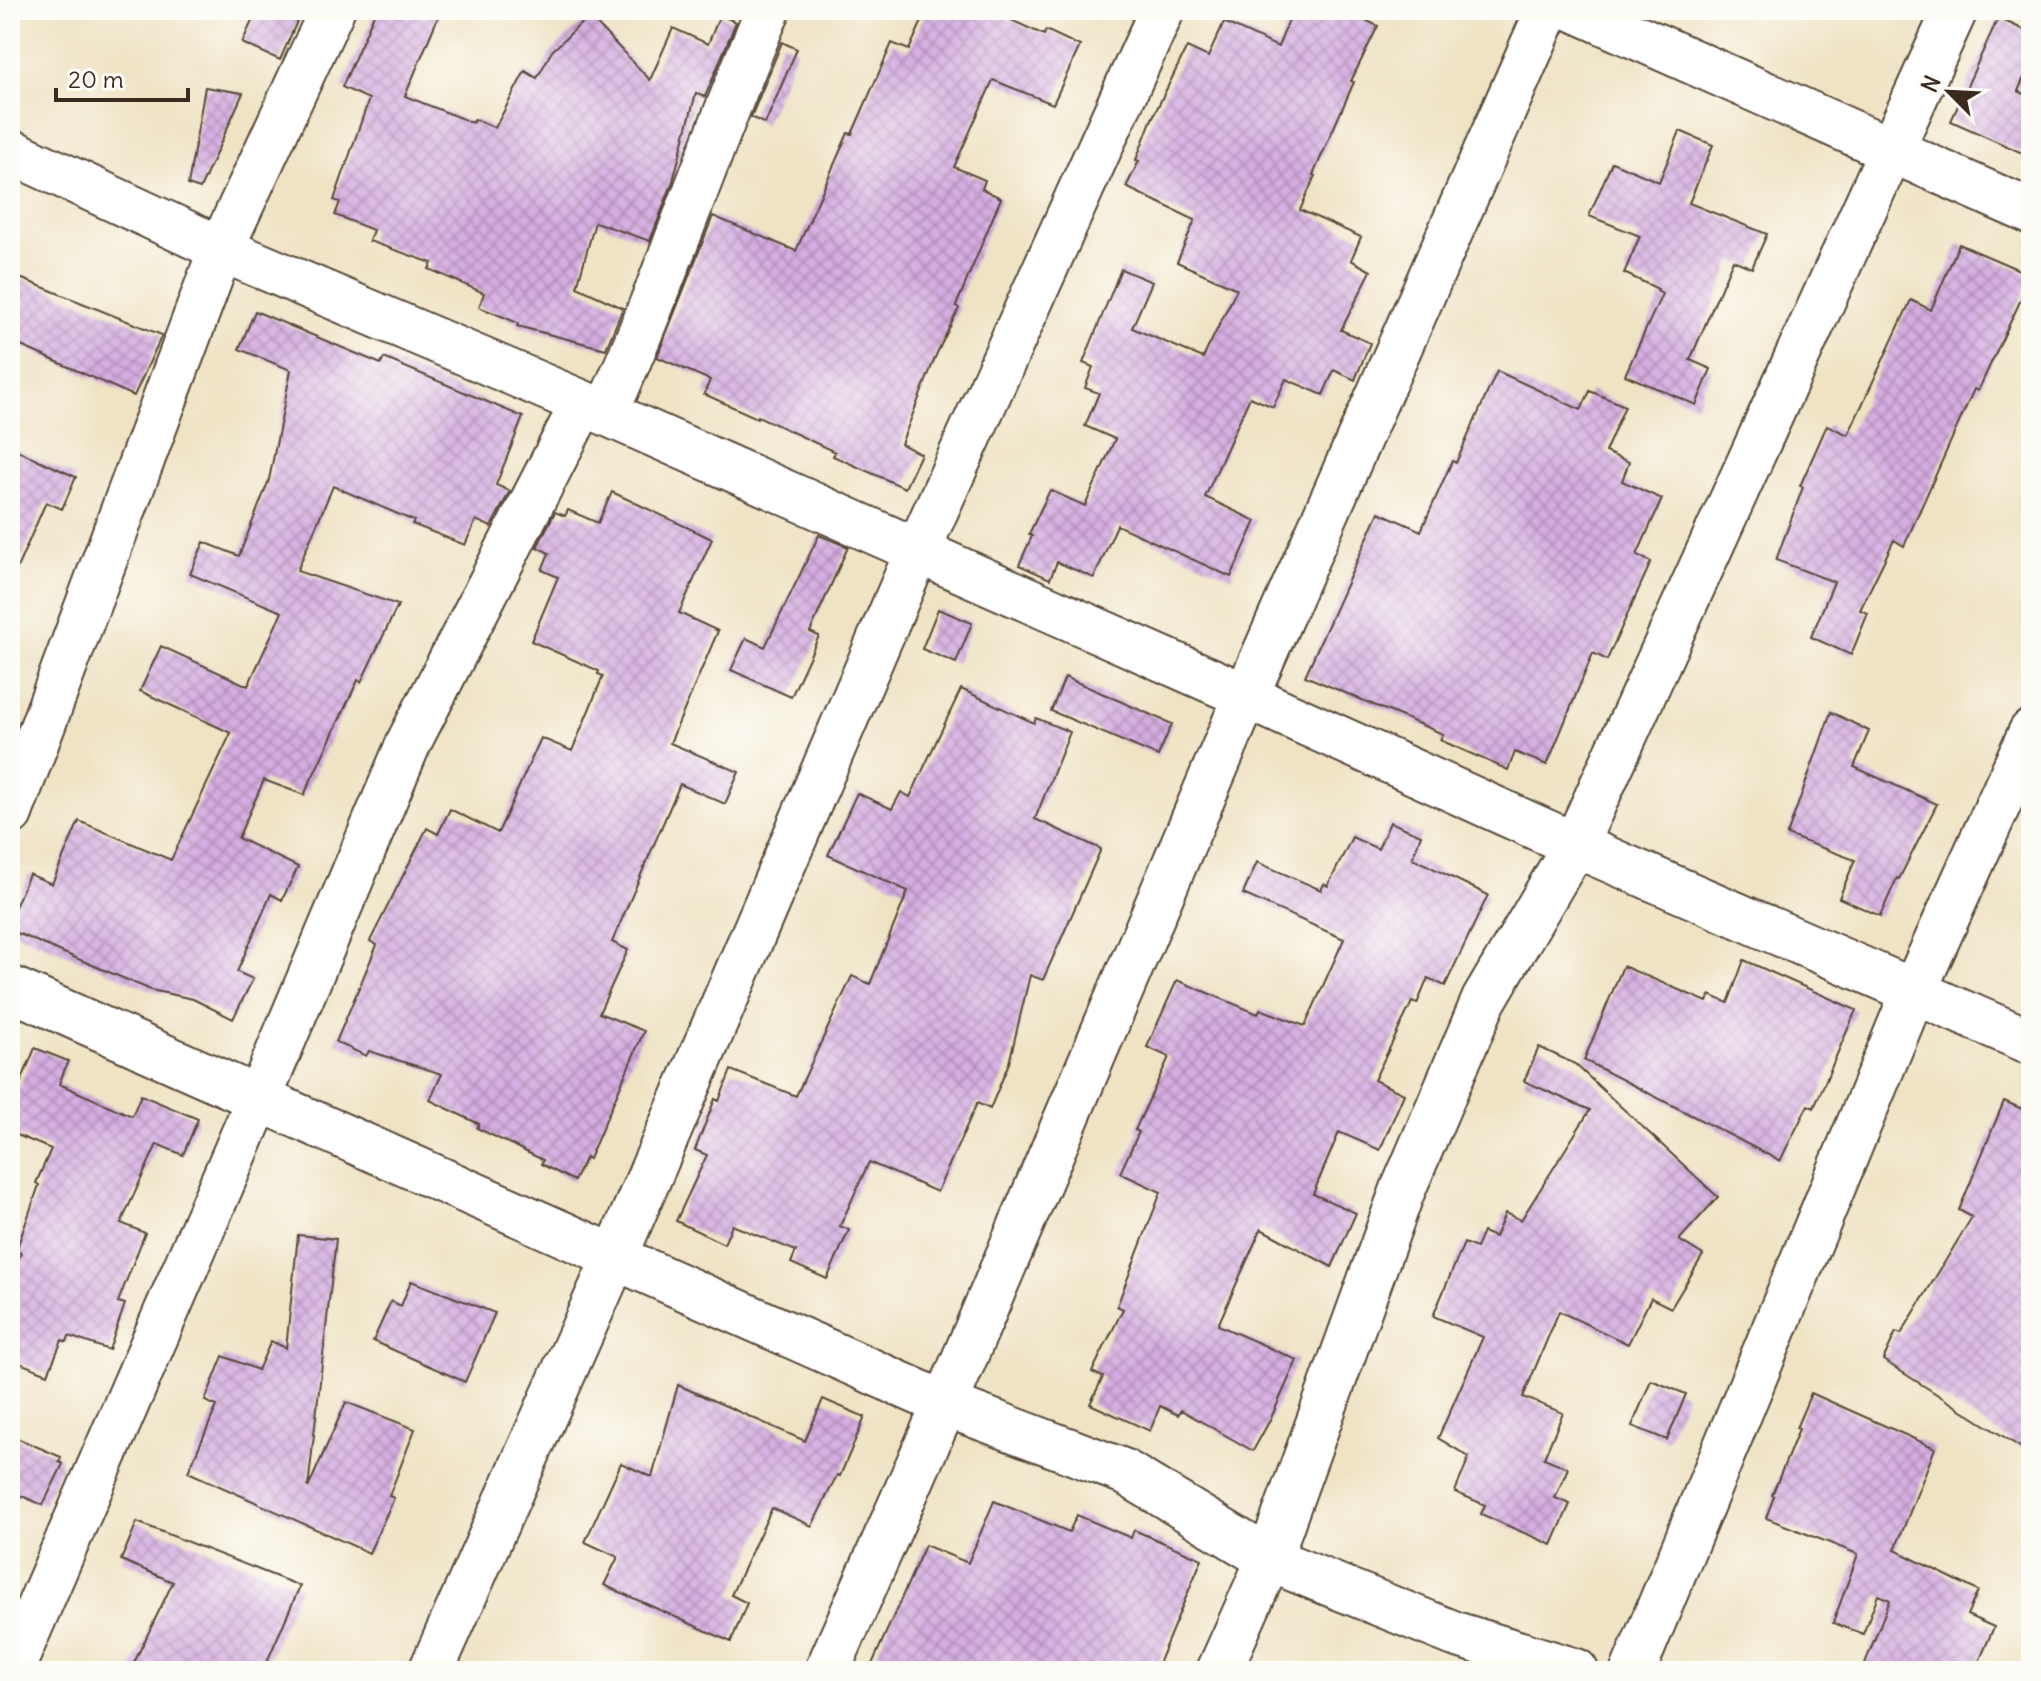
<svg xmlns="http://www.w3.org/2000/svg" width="2041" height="1681" viewBox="0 0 2041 1681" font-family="Delius,sans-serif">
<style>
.building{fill:url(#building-cross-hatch)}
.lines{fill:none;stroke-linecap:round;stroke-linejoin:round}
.minor-casing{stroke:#564637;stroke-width:48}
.minor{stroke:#fff;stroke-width:44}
</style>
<defs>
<pattern id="building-cross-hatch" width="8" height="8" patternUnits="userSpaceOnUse" patternTransform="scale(2)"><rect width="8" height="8" fill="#d6aee2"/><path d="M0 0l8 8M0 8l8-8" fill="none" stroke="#af8eb7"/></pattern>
</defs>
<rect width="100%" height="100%" fill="#fdfcf7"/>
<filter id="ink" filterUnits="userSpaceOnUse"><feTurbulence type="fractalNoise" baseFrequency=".0125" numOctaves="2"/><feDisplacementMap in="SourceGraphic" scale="16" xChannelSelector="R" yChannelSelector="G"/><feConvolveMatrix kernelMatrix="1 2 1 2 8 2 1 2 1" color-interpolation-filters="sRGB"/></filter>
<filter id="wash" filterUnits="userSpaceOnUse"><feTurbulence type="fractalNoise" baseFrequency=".006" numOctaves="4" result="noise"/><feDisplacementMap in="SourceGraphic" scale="32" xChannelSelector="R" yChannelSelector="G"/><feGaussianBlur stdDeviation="1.8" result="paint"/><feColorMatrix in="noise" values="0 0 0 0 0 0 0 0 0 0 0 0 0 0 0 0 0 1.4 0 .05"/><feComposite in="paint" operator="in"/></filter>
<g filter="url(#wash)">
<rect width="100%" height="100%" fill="#efe3c4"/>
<g id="blocks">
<path class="building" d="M 257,10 L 302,10 L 280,60 L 242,43 Z
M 376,10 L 441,10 L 405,96 L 473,123 L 475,119 L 495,128 L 525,71 L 537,78 L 552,51 L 589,16 L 650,80 L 673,28 L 708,44 L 720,15 L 736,22 L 705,97 L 696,93 L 673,181 L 650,241 L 595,222 L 577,287 L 623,308 L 606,349 L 517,326 L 518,323 L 479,307 L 484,293 L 429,269 L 432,263 L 369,241 L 373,230 L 335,215 L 340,202 L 334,200 L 369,99 L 342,87 Z
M 927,10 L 989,10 L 1044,35 L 1046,30 L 1080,46 L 1053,104 L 993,80 L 954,167 L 985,180 L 982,189 L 1001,198 L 956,306 L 959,308 L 937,353 L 901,444 L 921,454 L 905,488 L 833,456 L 835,452 L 758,416 L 757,418 L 704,394 L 710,380 L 657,357 L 713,216 L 796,251 L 848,133 L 852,134 L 892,43 L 909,50 Z
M 1293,10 L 1344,10 L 1378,26 L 1351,81 L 1354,82 L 1313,175 L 1315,176 L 1300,210 L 1361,237 L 1351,260 L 1371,271 L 1341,330 L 1370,343 L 1355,380 L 1334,370 L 1323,395 L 1286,379 L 1273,407 L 1250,397 L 1205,497 L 1256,521 L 1231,577 L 1117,525 L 1094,578 L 1057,562 L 1050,579 L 1019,565 L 1032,536 L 1029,534 L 1050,490 L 1085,506 L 1115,439 L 1085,426 L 1099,393 L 1085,388 L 1093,367 L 1083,363 L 1121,269 L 1152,282 L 1132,328 L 1203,358 L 1237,289 L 1177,262 L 1195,220 L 1126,187 L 1139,161 L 1136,160 L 1151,121 L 1187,47 L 1208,57 L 1224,22 L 1278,47 Z
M 1998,18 L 2031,33 L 2031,62 L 2018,91 L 2031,97 L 2031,157 L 1951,121 Z
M 782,42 L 797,49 L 765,124 L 751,117 Z
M 205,87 L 243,93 L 200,189 L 188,185 Z
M 1680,131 L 1713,145 L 1689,203 L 1767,234 L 1752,268 L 1733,260 L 1690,360 L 1711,369 L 1696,405 L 1625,375 L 1662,294 L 1657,291 L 1658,289 L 1624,273 L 1640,236 L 1589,216 L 1612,162 L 1659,182 Z
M 1959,244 L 2031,275 L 2031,278 L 1978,391 L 1974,389 L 1904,546 L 1894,540 L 1860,610 L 1868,613 L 1851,655 L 1811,637 L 1834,582 L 1776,560 L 1803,487 L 1800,486 L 1827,425 L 1848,435 L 1911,300 L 1931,310 Z
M 10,274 L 162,335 L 134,396 L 10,341 Z
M 255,311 L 381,364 L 384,358 L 523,417 L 496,485 L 510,491 L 491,527 L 476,520 L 465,545 L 412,524 L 414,521 L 333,486 L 297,571 L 398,605 L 361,682 L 358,680 L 304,795 L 264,780 L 238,838 L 298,867 L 282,900 L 271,894 L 237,972 L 253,979 L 233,1019 L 193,999 L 151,990 L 10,930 L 10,919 L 29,874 L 52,884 L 79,821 L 171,860 L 231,733 L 140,691 L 161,646 L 248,686 L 282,612 L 190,574 L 204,542 L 239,556 L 269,480 L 291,370 L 239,349 Z
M 1497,371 L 1581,410 L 1590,391 L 1625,406 L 1605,452 L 1629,462 L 1622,481 L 1662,499 L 1637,555 L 1651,562 L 1607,660 L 1593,653 L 1547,765 L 1515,752 L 1508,770 L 1440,740 L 1443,734 L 1305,676 L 1379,512 L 1421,531 L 1452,461 L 1456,463 Z
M 10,447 L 76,477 L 62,509 L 46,502 L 10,584 Z
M 612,492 L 712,539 L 679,613 L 718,631 L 670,743 L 739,772 L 725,804 L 680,784 L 612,942 L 628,950 L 599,1013 L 644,1031 L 589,1159 L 586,1157 L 574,1181 L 541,1164 L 543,1160 L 477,1128 L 479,1124 L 430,1100 L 442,1074 L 369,1051 L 366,1056 L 336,1042 L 377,945 L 370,941 L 427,828 L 438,834 L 450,809 L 498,833 L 541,738 L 572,751 L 603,676 L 598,674 L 599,671 L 531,641 L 558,577 L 542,570 L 549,553 L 537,547 L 555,512 L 565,516 L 568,510 L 598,523 Z
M 819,535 L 848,547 L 810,632 L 819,636 L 791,697 L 731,670 L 746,638 L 765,647 Z
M 938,609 L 972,623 L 956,663 L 922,649 Z
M 1065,677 L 1172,724 L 1158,756 L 1051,711 Z
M 961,689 L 1034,723 L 1036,718 L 1070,732 L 1035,819 L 1101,849 L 1043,980 L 1030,975 L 1009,1063 L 990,1109 L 977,1103 L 937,1192 L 869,1162 L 840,1226 L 849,1230 L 827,1279 L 791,1263 L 796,1251 L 732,1225 L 724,1244 L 676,1221 L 707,1155 L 695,1150 L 715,1099 L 719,1101 L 731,1070 L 796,1096 L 852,976 L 870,984 L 908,891 L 828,855 L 857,793 L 892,809 L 901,792 L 910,797 Z
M 1831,712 L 1869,731 L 1854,767 L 1937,804 L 1899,879 L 1897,878 L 1880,916 L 1839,898 L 1855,860 L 1787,835 Z
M 1390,822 L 1421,835 L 1412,858 L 1488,895 L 1445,986 L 1428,978 L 1417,1004 L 1412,1002 L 1374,1080 L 1404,1094 L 1380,1150 L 1339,1132 L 1313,1194 L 1356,1213 L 1332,1267 L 1261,1229 L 1218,1325 L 1297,1360 L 1271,1418 L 1253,1451 L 1181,1410 L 1178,1415 L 1160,1406 L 1150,1431 L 1090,1404 L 1103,1377 L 1092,1372 L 1123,1309 L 1117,1306 L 1161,1192 L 1120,1173 L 1139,1132 L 1135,1130 L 1169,1057 L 1147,1047 L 1177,980 L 1258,1014 L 1260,1009 L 1305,1026 L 1344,939 L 1243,894 L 1257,862 L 1321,890 L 1324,884 L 1328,886 L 1352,837 L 1378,849 Z
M 1744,960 L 1856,1010 L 1814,1108 L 1808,1105 L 1780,1161 L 1584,1060 L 1623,966 L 1707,1002 L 1710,995 L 1728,1003 Z
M 1539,1047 L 1575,1064 L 1718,1197 L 1679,1240 L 1703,1255 L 1671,1308 L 1651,1298 L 1628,1344 L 1559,1311 L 1523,1397 L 1563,1413 L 1544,1458 L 1568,1468 L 1555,1498 L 1570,1504 L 1552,1545 L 1481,1514 L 1485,1505 L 1455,1492 L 1469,1457 L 1438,1438 L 1483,1337 L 1433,1316 L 1464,1243 L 1476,1248 L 1483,1232 L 1495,1237 L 1505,1213 L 1521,1220 L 1590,1110 L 1524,1081 Z
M 35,1048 L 68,1061 L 59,1084 L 132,1116 L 141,1095 L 198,1119 L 183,1155 L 157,1144 L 121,1223 L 145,1233 L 118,1302 L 125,1304 L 109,1350 L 69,1336 L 67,1342 L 62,1340 L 48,1374 L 17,1362 L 21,1351 L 10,1346 L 10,1281 L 21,1253 L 16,1251 L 39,1185 L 36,1183 L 51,1149 L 10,1132 L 10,1108 Z
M 2004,1101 L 2031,1113 L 2031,1454 L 1883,1360 L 1896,1332 L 1901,1334 L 1972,1217 L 1959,1210 Z
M 298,1235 L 336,1239 L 308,1488 L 346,1402 L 415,1429 L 389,1496 L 394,1498 L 369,1553 L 188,1472 L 217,1406 L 205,1401 L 223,1356 L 258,1370 L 271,1341 L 286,1348 Z
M 411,1281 L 495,1313 L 465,1382 L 373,1341 L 391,1301 L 401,1306 Z
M 1651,1380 L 1686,1394 L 1667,1440 L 1632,1426 Z
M 678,1385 L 805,1441 L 823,1399 L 865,1417 L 840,1476 L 837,1475 L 812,1526 L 772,1508 L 731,1595 L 747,1603 L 731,1642 L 604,1585 L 618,1557 L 585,1542 L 621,1463 L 652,1477 Z
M 1811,1393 L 1935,1448 L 1895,1550 L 1978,1591 L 1967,1615 L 1994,1627 L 1975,1671 L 1862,1671 L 1890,1600 L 1878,1595 L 1863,1634 L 1833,1623 L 1858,1554 L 1766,1518 L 1774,1496 L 1772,1495 L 1799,1429 L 1796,1428 Z
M 10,1435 L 61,1457 L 59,1462 L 63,1464 L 43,1505 L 10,1491 Z
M 994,1501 L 1069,1532 L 1077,1515 L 1131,1538 L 1134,1530 L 1202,1559 L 1155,1671 L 869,1671 L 925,1545 L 968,1563 Z
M 137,1522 L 300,1586 L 263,1671 L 130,1671 L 173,1582 L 121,1560 Z"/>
</g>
</g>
<g filter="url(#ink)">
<use href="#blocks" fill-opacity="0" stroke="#564637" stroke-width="2"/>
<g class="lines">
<defs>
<path id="minor" d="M 1576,10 L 2031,212
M 10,151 L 221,249 L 583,403 L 1246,696 L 1575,845 L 2031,1042
M 606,413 C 665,281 711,143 768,10
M 10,813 L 221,249 L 332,10
M 10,988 L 945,1404 L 1123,1471 L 1269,1559 L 1455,1634 L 1576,1671
M 11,1671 L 259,1098 L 409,742 L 583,403
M 431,1671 L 615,1257 L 918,550 L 1162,10
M 827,1671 L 945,1404 L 1246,696 L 1548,10
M 1219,1671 L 1269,1559 L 1402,1192 L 1484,1000 L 1575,845 L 1955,10
M 1633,1671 L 1914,991 L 2031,732"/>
</defs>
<use href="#minor" class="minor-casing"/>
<use href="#minor" class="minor"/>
</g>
</g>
<rect width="2041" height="1681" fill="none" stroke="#fdfcf7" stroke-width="40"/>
<g transform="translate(1949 92) rotate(294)" stroke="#fdfcf7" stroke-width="6" paint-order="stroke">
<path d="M0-6L14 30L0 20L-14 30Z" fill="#3b2a1e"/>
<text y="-12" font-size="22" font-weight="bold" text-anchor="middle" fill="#3b2a1e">N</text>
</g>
<path d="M56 88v12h132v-12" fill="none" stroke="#3b2a1e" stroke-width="4"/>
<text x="68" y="88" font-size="24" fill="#3b2a1e" stroke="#fdfcf7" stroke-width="6" paint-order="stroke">20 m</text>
</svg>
